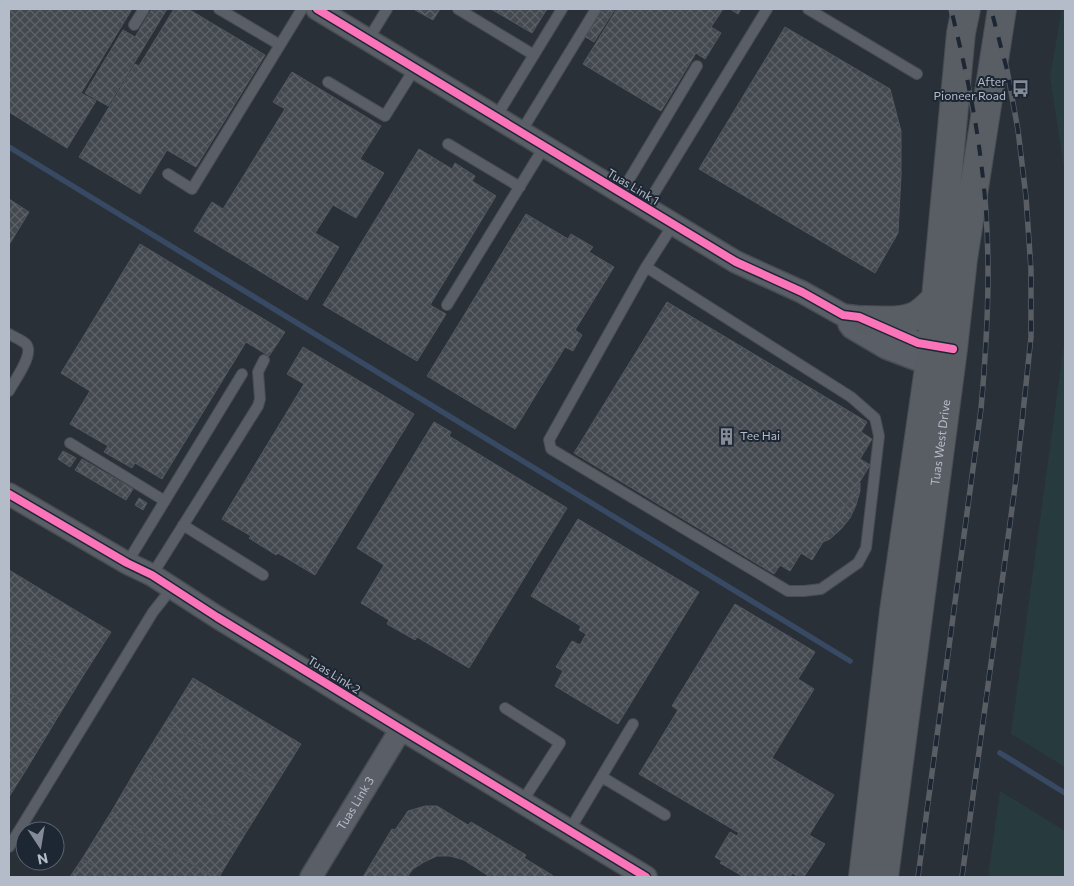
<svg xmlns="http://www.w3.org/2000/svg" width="1074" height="886" viewBox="0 0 1074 886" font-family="Commissioner,sans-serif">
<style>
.grass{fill:#273a3e}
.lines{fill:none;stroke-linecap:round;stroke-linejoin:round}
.stream{stroke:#384963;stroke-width:5.5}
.building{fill:url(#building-cross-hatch);stroke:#52575f}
.service-casing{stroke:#484c53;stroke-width:12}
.minor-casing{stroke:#484c53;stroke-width:24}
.secondary-casing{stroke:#484c53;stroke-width:30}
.service{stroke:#5a5e66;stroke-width:10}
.minor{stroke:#5a5e66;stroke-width:21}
.secondary{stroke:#595d64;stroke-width:28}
.rail-casing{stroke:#595d64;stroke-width:5.5}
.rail{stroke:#1d2633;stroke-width:4;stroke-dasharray:11;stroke-linecap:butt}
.cycleway-casing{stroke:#1d2633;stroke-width:11}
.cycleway{stroke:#fb73b8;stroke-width:8}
.labels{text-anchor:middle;stroke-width:4;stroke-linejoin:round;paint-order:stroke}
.poi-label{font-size:12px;fill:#b4bcc9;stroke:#1d2633;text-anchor:end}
.street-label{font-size:12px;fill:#b4bcc9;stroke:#1d2633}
</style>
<defs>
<pattern id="building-cross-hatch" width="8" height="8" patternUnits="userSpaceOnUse" patternTransform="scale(1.25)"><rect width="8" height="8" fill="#444950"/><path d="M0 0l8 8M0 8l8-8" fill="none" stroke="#5d6168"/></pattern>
</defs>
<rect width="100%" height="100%" fill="#2a3038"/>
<path class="grass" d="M 1062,9 L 1065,9 L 1065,174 L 1050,77 Z
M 1065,336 L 1065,767 L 1011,734 Z
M 1000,791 L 1065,831 L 1065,877 L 988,877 Z"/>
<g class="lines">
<path class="stream" d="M 9,147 L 850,661
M 1000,753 L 1065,793"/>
</g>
<path class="building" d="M 9,9 L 132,9 L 81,93 L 96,101 L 67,148 L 9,112 Z
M 152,9 L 167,9 L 108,106 L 85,93 L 123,30 L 135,37 Z
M 174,9 L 188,9 L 265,55 L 196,167 L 167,150 L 140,194 L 79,157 L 135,64 L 139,66 Z
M 416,9 L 440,9 L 433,20 L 415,10 Z
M 491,9 L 547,9 L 532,33 Z
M 601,9 L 615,9 L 594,42 L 584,36 Z
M 617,9 L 723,9 L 711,27 L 721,33 L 705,59 L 696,53 L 661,111 L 583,64 Z
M 730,9 L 741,9 L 738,14 Z
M 785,27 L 890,89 L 901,131 L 901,176 L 898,233 L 875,273 L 699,169 Z
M 292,72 L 381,126 L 360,159 L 384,173 L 356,218 L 333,205 L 315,233 L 339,247 L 307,300 L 194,231 L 212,202 L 223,209 L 285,109 L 273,102 Z
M 419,149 L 452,169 L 455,163 L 475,176 L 472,181 L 496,196 L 430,305 L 446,314 L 417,361 L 323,305 Z
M 9,199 L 29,212 L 9,245 Z
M 526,214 L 568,239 L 571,234 L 593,247 L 589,252 L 614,267 L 575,330 L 582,335 L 573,351 L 565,347 L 515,429 L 427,376 Z
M 140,244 L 285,332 L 269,356 L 246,342 L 162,479 L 135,463 L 132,468 L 104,452 L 108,446 L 70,424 L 90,391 L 61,373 Z
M 667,302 L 867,422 L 861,432 L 872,439 L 860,459 L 870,465 L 812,560 L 801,553 L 790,571 L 780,565 L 774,574 L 574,453 Z
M 303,347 L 414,414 L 315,575 L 278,553 L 276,555 L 249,538 L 251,536 L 222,519 L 304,384 L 287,374 Z
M 434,422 L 451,432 L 449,436 L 567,508 L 469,668 L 417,637 L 415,640 L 387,624 L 389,620 L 361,603 L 384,565 L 357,548 Z
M 63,451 L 76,458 L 70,467 L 58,459 Z
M 82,459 L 133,489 L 126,500 L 75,470 Z
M 860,483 L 860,491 L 856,505 L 850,518 L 841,529 L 830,539 L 823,542 Z
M 139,498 L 147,503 L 143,510 L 135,505 Z
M 578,519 L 699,592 L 618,724 L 555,686 L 563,671 L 556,667 L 572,641 L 580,645 L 586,634 L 579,630 L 581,626 L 531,596 Z
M 9,570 L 111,632 L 83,676 L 9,631 Z
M 735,604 L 815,652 L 798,679 L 814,689 L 772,758 L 834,795 L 809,835 L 825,844 L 804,877 L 798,877 L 792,873 L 790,877 L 744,877 L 720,863 L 722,861 L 715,857 L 730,832 L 737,836 L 739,833 L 639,774 L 678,710 L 672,706 Z
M 9,631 L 83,676 L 56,720 L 9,692 Z
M 193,678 L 301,744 L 273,789 L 165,723 Z
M 9,692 L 56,720 L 29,765 L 9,753 Z
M 165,723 L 273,789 L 245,834 L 137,768 Z
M 9,753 L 29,765 L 9,797 Z
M 137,768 L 245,834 L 219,877 L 214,877 L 110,814 Z
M 425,806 L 437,806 L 468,825 L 471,822 L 526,855 L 524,858 L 552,875 L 553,877 L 490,877 L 464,860 L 450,856 L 437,856 L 424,862 L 413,869 L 407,877 L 363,877 L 392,829 L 395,830 L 408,811 Z
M 110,814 L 214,877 L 112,877 L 82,859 Z
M 82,859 L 112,877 L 70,877 Z"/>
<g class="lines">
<defs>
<path id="service" d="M 219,9 L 280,45
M 458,9 L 534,55
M 808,9 L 917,74
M 134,25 L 144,9
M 368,40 L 387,9
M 328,82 L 385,116 L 415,68
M 496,117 L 562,9
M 521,132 L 596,9
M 448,144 L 520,187
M 168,174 L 192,189 L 302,9
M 621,193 L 697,66
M 645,208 L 767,9
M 646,267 L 851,397 L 875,418 L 879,436 L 866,548 L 858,563 L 821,589 L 804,591 L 788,591 L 551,449 L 549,440 L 646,267 L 673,225
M 447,305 L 544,147
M 9,334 C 14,337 22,340 26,344 C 35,354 14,381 9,391
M 70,443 L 165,501
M 183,525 L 263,575
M 127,563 L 242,374
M 152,575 L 258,406 L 260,399 L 258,372 L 264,360
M 505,708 L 560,743 L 522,802
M 602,777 L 665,815
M 569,831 L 633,724
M 9,847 L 153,612 L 172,588"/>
<g id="minor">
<path d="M 317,9 L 736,262 L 802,292 L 843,315 L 859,317 L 918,343 L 945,348"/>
<path d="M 849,324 L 852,328 L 886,348 L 915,359 L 944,363"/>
<path d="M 9,494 L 127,563 L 152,575 L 217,617 L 401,729 L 646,877"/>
<path id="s1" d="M 311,877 L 401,729"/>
</g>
<g id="secondary">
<path d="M 865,320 C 881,320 902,323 917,315 C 924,311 929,305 935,300"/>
<path d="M 863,877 L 894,611 L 930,361 L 961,33 L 966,9"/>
<path id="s2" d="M 884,877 L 953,349 L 963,259 L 1002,9"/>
</g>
</defs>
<use href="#service" class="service-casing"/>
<use href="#minor" class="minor-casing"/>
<use href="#secondary" class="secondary-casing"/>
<use href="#service" class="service"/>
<use href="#minor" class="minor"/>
<use href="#secondary" class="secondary"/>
<defs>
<path id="rail" d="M 918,877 L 981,409 C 988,330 992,250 982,170 C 976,115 964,62 951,9
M 962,877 L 1016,479 L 1031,337 L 1031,270 L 1026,197 L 1018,130 L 1007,70 L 991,9"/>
</defs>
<use href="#rail" class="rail-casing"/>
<use href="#rail" class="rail"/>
<defs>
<path id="cycleway" d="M 317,9 L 736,262 L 802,292 L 843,315 L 859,317 L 918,343 L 953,349
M 9,494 L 127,563 L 152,575 L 217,617 L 401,729 L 646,877"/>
</defs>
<use href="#cycleway" class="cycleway-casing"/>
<use href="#cycleway" class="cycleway"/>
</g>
<defs>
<symbol id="bus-bare" viewBox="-9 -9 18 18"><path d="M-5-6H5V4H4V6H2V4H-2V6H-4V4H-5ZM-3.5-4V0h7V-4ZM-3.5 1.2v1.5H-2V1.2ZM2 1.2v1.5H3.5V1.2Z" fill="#848b96" stroke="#1d2633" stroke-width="2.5" paint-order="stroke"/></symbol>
<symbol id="building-bare" viewBox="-9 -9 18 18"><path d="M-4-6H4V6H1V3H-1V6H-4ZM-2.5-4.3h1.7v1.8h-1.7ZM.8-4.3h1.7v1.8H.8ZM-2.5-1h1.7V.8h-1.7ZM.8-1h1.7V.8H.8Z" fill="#848b96" stroke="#1d2633" stroke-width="2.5" paint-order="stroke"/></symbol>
</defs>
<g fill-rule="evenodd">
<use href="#bus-bare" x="1008" y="76" width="25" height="25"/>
<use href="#building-bare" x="714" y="424" width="25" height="25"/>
</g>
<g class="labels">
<g class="poi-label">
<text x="1006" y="86">After<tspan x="1006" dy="14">Pioneer Road</tspan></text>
<text x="740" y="440" text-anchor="start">Tee Hai</text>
</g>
<g class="street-label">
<text transform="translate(633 187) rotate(31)" y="4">Tuas Link 1</text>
<text dy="4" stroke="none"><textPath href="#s2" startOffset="438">Tuas West Drive</textPath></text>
<text transform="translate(334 675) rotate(32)" y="4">Tuas Link 2</text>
<text dy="4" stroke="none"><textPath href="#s1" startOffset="86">Tuas Link 3</textPath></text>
</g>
</g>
<rect width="1074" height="886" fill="none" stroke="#b4bcc9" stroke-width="20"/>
<g transform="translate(40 846) rotate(168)"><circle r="24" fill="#1d2633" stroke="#59626f"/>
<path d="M0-4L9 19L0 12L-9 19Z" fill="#848b96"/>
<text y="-8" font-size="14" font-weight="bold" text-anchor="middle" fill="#b4bcc9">N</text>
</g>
</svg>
